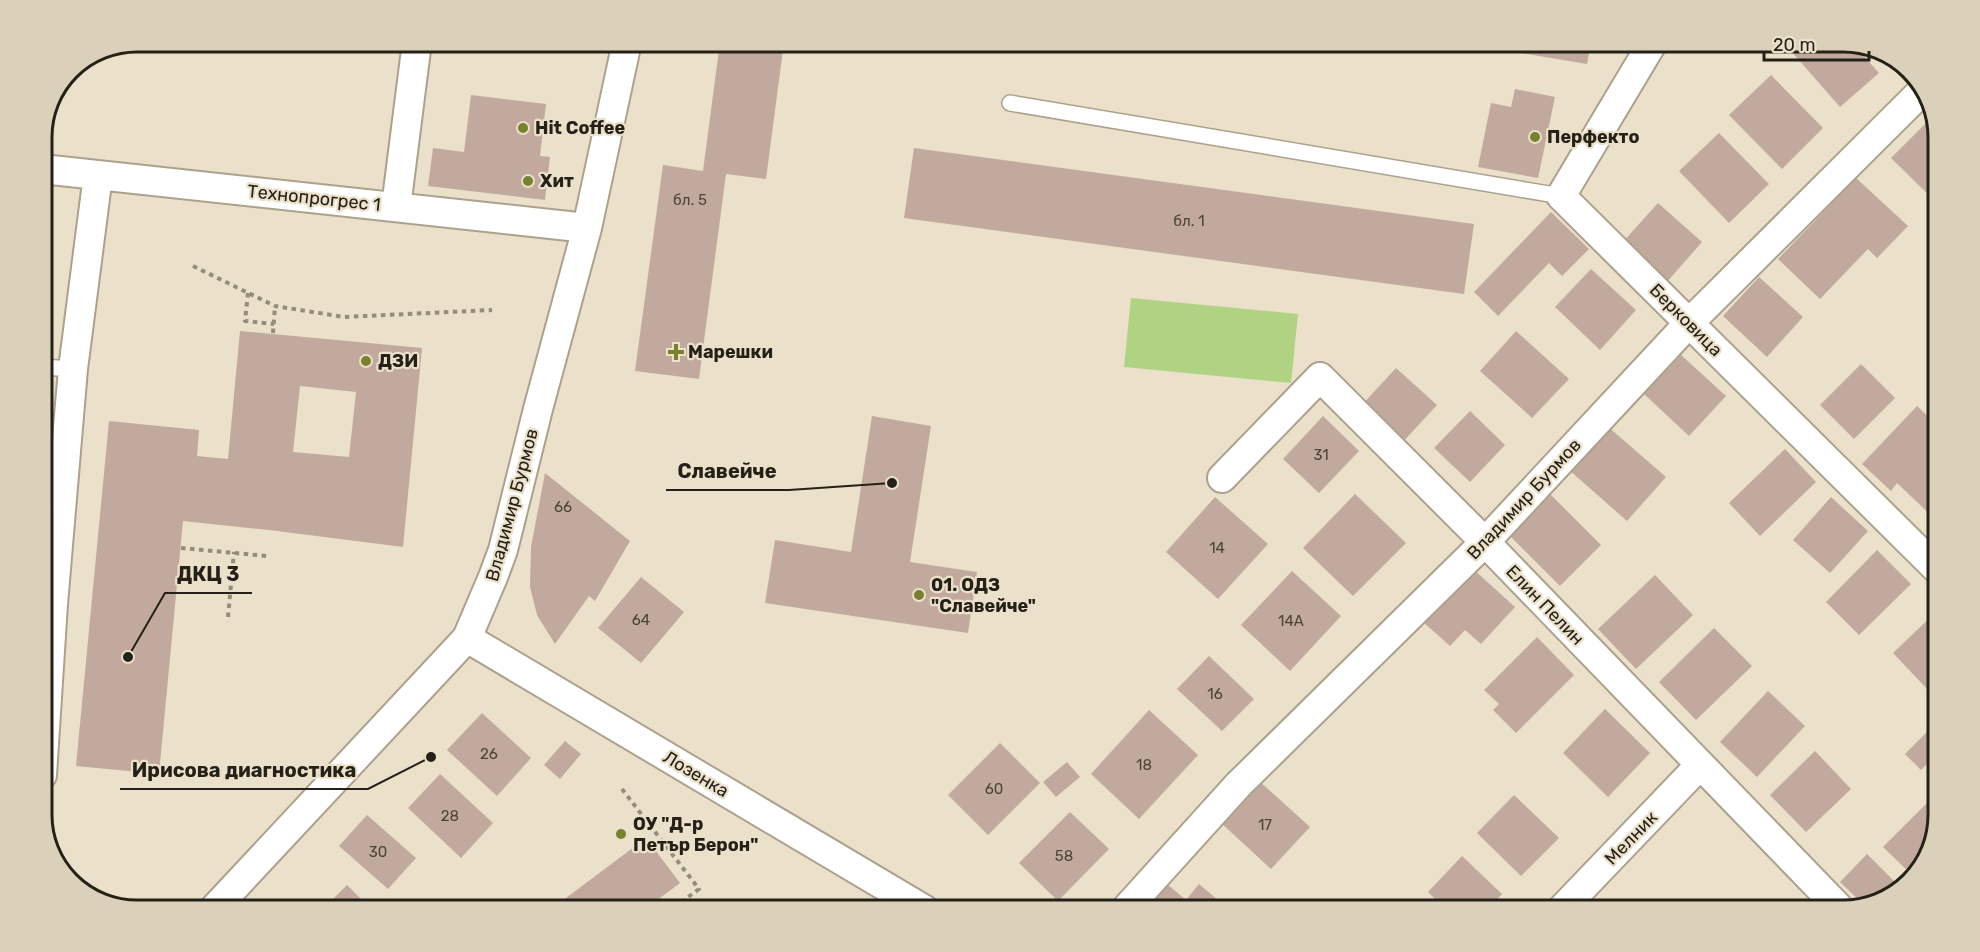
<svg xmlns="http://www.w3.org/2000/svg" width="1980" height="952" viewBox="0 0 1980 952" font-family="Rubik,sans-serif">
<style>
.pitch{fill:#afd382}
.building{fill:#c1aa9d;fill-rule:evenodd}
.lines{fill:none;stroke-linecap:round;stroke-linejoin:round}
.service-casing{stroke:#aca18c;stroke-width:18}
.minor-casing{stroke:#aca18c;stroke-width:32}
.path{stroke:#958d7c;stroke-width:4;stroke-dasharray:4.5 4.5;stroke-linecap:butt}
.service{stroke:#fff;stroke-width:15}
.minor{stroke:#fff;stroke-width:28}
.poi-dot{fill:#78812d;stroke:#ebe0c9;stroke-width:2}
.labels{text-anchor:middle;stroke-width:4.5;stroke-linejoin:round;paint-order:stroke}
.number-label{font-size:15px;fill:#4c4339}
.poi-label{font-size:18px;font-weight:bold;fill:#252118;stroke:#ebe0c9;text-anchor:start}
.street-label{font-size:18px;fill:#252118;stroke:#ebe0c9}
.rim{fill:none;stroke:#252118;stroke-width:3}
.leader{fill:none;stroke:#252118;stroke-width:2}
.callout-dot{fill:#252118;stroke:#ebe0c9;stroke-width:2}
.callout-label{font-size:20px;text-anchor:middle;font-weight:bold;fill:#252118;stroke:#ebe0c9;stroke-width:4.5;stroke-linejoin:round;paint-order:stroke}
</style>
<rect width="100%" height="100%" fill="#ebe0c9"/>
<path class="pitch" d="M 1131,298 L 1298,314 L 1291,383 L 1124,367 Z"/>
<path class="building" d="M 720,42 L 784,42 L 766,179 L 726,174 L 699,379 L 635,371 L 663,165 L 703,171 Z
M 1456,42 L 1591,42 L 1587,64 Z
M 1801,42 L 1843,42 L 1854,45 L 1879,73 L 1840,107 L 1791,51 Z
M 1771,75 L 1823,128 L 1782,169 L 1729,115 Z
M 1515,89 L 1555,97 L 1538,178 L 1478,167 L 1491,103 L 1511,107 Z
M 471,95 L 546,104 L 540,156 L 550,157 L 545,200 L 428,186 L 433,148 L 464,152 Z
M 1929,120 L 1936,127 L 1938,131 L 1938,204 L 1891,158 Z
M 1719,133 L 1769,184 L 1729,223 L 1679,171 Z
M 914,148 L 1474,224 L 1464,294 L 904,218 Z
M 1856,178 L 1908,226 L 1877,258 L 1868,249 L 1820,299 L 1778,259 Z
M 1658,203 L 1702,242 L 1666,283 L 1622,243 Z
M 1551,212 L 1589,249 L 1562,276 L 1549,263 L 1498,316 L 1474,292 Z
M 1591,269 L 1636,310 L 1600,350 L 1555,307 Z
M 1759,277 L 1803,317 L 1767,357 L 1723,316 Z
M 240,331 L 422,348 L 403,547 L 269,530 L 183,521 L 159,774 L 76,766 L 109,421 L 199,430 L 197,456 L 228,459 ZM 300,386 L 356,392 L 349,457 L 293,452 Z
M 1516,331 L 1569,379 L 1532,418 L 1480,371 Z
M 1681,355 L 1726,396 L 1689,436 L 1644,394 Z
M 1861,364 L 1895,398 L 1854,439 L 1820,405 Z
M 1396,368 L 1437,405 L 1400,445 L 1360,407 Z
M 1917,406 L 1938,426 L 1938,522 L 1897,483 L 1891,491 L 1862,464 Z
M 1470,411 L 1505,445 L 1470,482 L 1434,448 Z
M 872,416 L 931,426 L 910,562 L 977,572 L 968,633 L 765,603 L 775,540 L 851,552 Z
M 1323,416 L 1359,451 L 1319,493 L 1283,459 Z
M 42,424 L 47,424 L 44,457 L 42,457 Z
M 1606,425 L 1666,477 L 1627,521 L 1568,469 Z
M 1785,449 L 1816,482 L 1760,536 L 1729,503 Z
M 545,473 L 630,541 L 595,601 L 589,596 L 555,644 L 537,615 L 530,587 L 531,547 Z
M 1546,490 L 1601,545 L 1560,586 L 1505,531 Z
M 1355,494 L 1406,543 L 1353,596 L 1303,548 Z
M 1215,497 L 1268,544 L 1218,599 L 1166,552 Z
M 1831,497 L 1868,531 L 1830,573 L 1793,540 Z
M 1877,550 L 1911,584 L 1859,635 L 1826,602 Z
M 1472,568 L 1515,607 L 1481,644 L 1465,630 L 1450,646 L 1423,622 Z
M 1292,571 L 1341,616 L 1290,671 L 1241,625 Z
M 1655,575 L 1693,615 L 1636,669 L 1598,629 Z
M 641,577 L 684,612 L 641,663 L 598,628 Z
M 1938,610 L 1938,685 L 1930,692 L 1893,653 Z
M 1714,628 L 1752,666 L 1696,720 L 1659,682 Z
M 1537,637 L 1574,675 L 1516,733 L 1493,710 L 1499,704 L 1484,690 Z
M 1209,656 L 1254,699 L 1222,731 L 1177,689 Z
M 1768,691 L 1805,726 L 1757,777 L 1720,742 Z
M 1605,709 L 1650,753 L 1608,797 L 1563,753 Z
M 1149,710 L 1198,755 L 1139,819 L 1091,774 Z
M 482,713 L 531,758 L 497,796 L 447,750 Z
M 1938,721 L 1938,753 L 1921,770 L 1905,754 Z
M 565,741 L 581,754 L 560,779 L 544,765 Z
M 1000,743 L 1040,783 L 988,835 L 948,795 Z
M 1815,751 L 1851,789 L 1806,832 L 1770,795 Z
M 1067,762 L 1080,777 L 1056,797 L 1043,782 Z
M 440,774 L 493,823 L 461,858 L 408,808 Z
M 1258,780 L 1310,827 L 1271,869 L 1220,822 Z
M 1514,795 L 1559,838 L 1521,876 L 1477,833 Z
M 1930,800 L 1938,808 L 1938,815 L 1928,857 L 1912,875 L 1883,847 Z
M 1070,812 L 1109,849 L 1058,901 L 1019,863 Z
M 367,815 L 416,858 L 388,889 L 339,846 Z
M 646,838 L 680,883 L 644,910 L 550,910 Z
M 1867,854 L 1901,888 L 1895,894 L 1863,904 L 1840,882 Z
M 1462,856 L 1502,894 L 1487,910 L 1446,910 L 1428,892 Z
M 1167,884 L 1186,900 L 1199,884 L 1225,906 L 1222,910 L 1145,910 Z
M 347,885 L 372,910 L 322,910 Z"/>
<g class="lines">
<defs>
<path id="service" d="M 1010,103 L 1561,196
M 42,367 L 73,369"/>
<path id="minor" d="M 1653,42 L 1561,196 L 1938,570
M 42,169 L 587,228
M 396,207 L 417,42
M 1222,478 L 1320,377 L 1485,542 L 1841,910
M 467,638 L 925,910
M 42,775 L 53,604 L 73,369 L 98,175
M 213,910 L 467,638 L 493,577 L 503,550 L 538,409 L 587,228 L 627,42
M 1125,910 L 1238,785 L 1485,542 L 1689,323 L 1924,89
M 1561,910 L 1700,765"/>
</defs>
<use href="#service" class="service-casing"/>
<use href="#minor" class="minor-casing"/>
<path class="path" d="M 193,266 L 275,306 L 344,317 L 492,310
M 248,293 L 245,321 L 274,324
M 273,333 L 275,306
M 181,548 L 267,556
M 228,617 L 234,552
M 622,789 L 699,889 L 671,910"/>
<use href="#service" class="service"/>
<use href="#minor" class="minor"/>
</g>
<g class="poi-dot">
<circle cx="523" cy="128" r="6"/>
<circle cx="1535" cy="137" r="6"/>
<circle cx="528" cy="181" r="6"/>
<path d="M673 343h6v6h6v6h-6v6h-6v-6h-6v-6h6z"/>
<circle cx="366" cy="361" r="6"/>
<circle cx="919" cy="595" r="6"/>
<circle cx="621" cy="834" r="6"/>
</g>
<g class="labels">
<g class="number-label">
<text x="690" y="205">бл. 5</text>
<text x="1189" y="226">бл. 1</text>
<text x="1321" y="460">31</text>
<text x="563" y="512">66</text>
<text x="1217" y="553">14</text>
<text x="641" y="625">64</text>
<text x="1291" y="626">14А</text>
<text x="1215" y="699">16</text>
<text x="489" y="759">26</text>
<text x="1144" y="770">18</text>
<text x="994" y="794">60</text>
<text x="450" y="821">28</text>
<text x="1265" y="830">17</text>
<text x="378" y="857">30</text>
<text x="1064" y="861">58</text>
</g>
<g class="poi-label">
<text x="535" y="134">Hit Coffee</text>
<text x="1547" y="143">Перфекто</text>
<text x="540" y="187">Хит</text>
<text x="688" y="358">Марешки</text>
<text x="378" y="367">ДЗИ</text>
<text x="931" y="591">01. ОДЗ<tspan x="931" dy="21">"Славейче"</tspan></text>
<text x="633" y="830">ОУ "Д-р<tspan x="633" dy="21">Петър Берон"</tspan></text>
</g>
<g class="street-label">
<text transform="translate(314 198) rotate(6)" y="6">Технопрогрес 1</text>
<text transform="translate(1686 320) rotate(45)" y="6">Берковица</text>
<text transform="translate(1524 499) rotate(-47)" y="6">Владимир Бурмов</text>
<text transform="translate(512 505) rotate(-75)" y="6">Владимир Бурмов</text>
<text transform="translate(1545 605) rotate(46)" y="6">Елин Пелин</text>
<text transform="translate(696 774) rotate(31)" y="6">Лозенка</text>
<text transform="translate(1631 838) rotate(-46)" y="6">Мелник</text>
</g>
</g>
<path d="M0 0H1980V952H0ZM137 52H1843A85 85 0 0 1 1928 137V815A85 85 0 0 1 1843 900H137A85 85 0 0 1 52 815V137A85 85 0 0 1 137 52Z" fill="#dbd1bb" fill-rule="evenodd"/>
<path class="rim" d="M137 52H1843A85 85 0 0 1 1928 137V815A85 85 0 0 1 1843 900H137A85 85 0 0 1 52 815V137A85 85 0 0 1 137 52Z"/>
<path class="leader" d="M892 483L789 490H666M128 657L165 593H252M431 757L368 789H120"/>
<g class="callout-dot">
<circle cx="892" cy="483" r="6"/>
<circle cx="128" cy="657" r="6"/>
<circle cx="431" cy="757" r="6"/>
</g>
<g class="callout-label">
<text x="727" y="478">Славейче</text>
<text x="208" y="581">ДКЦ 3</text>
<text x="244" y="777">Ирисова диагностика</text>
</g>
<path d="M1764 51v9h105v-9" fill="none" stroke="#252118" stroke-width="3"/>
<text x="1773" y="51" font-size="18" fill="#252118" stroke="#ebe0c9" stroke-width="4.5" paint-order="stroke">20 m</text>
</svg>
